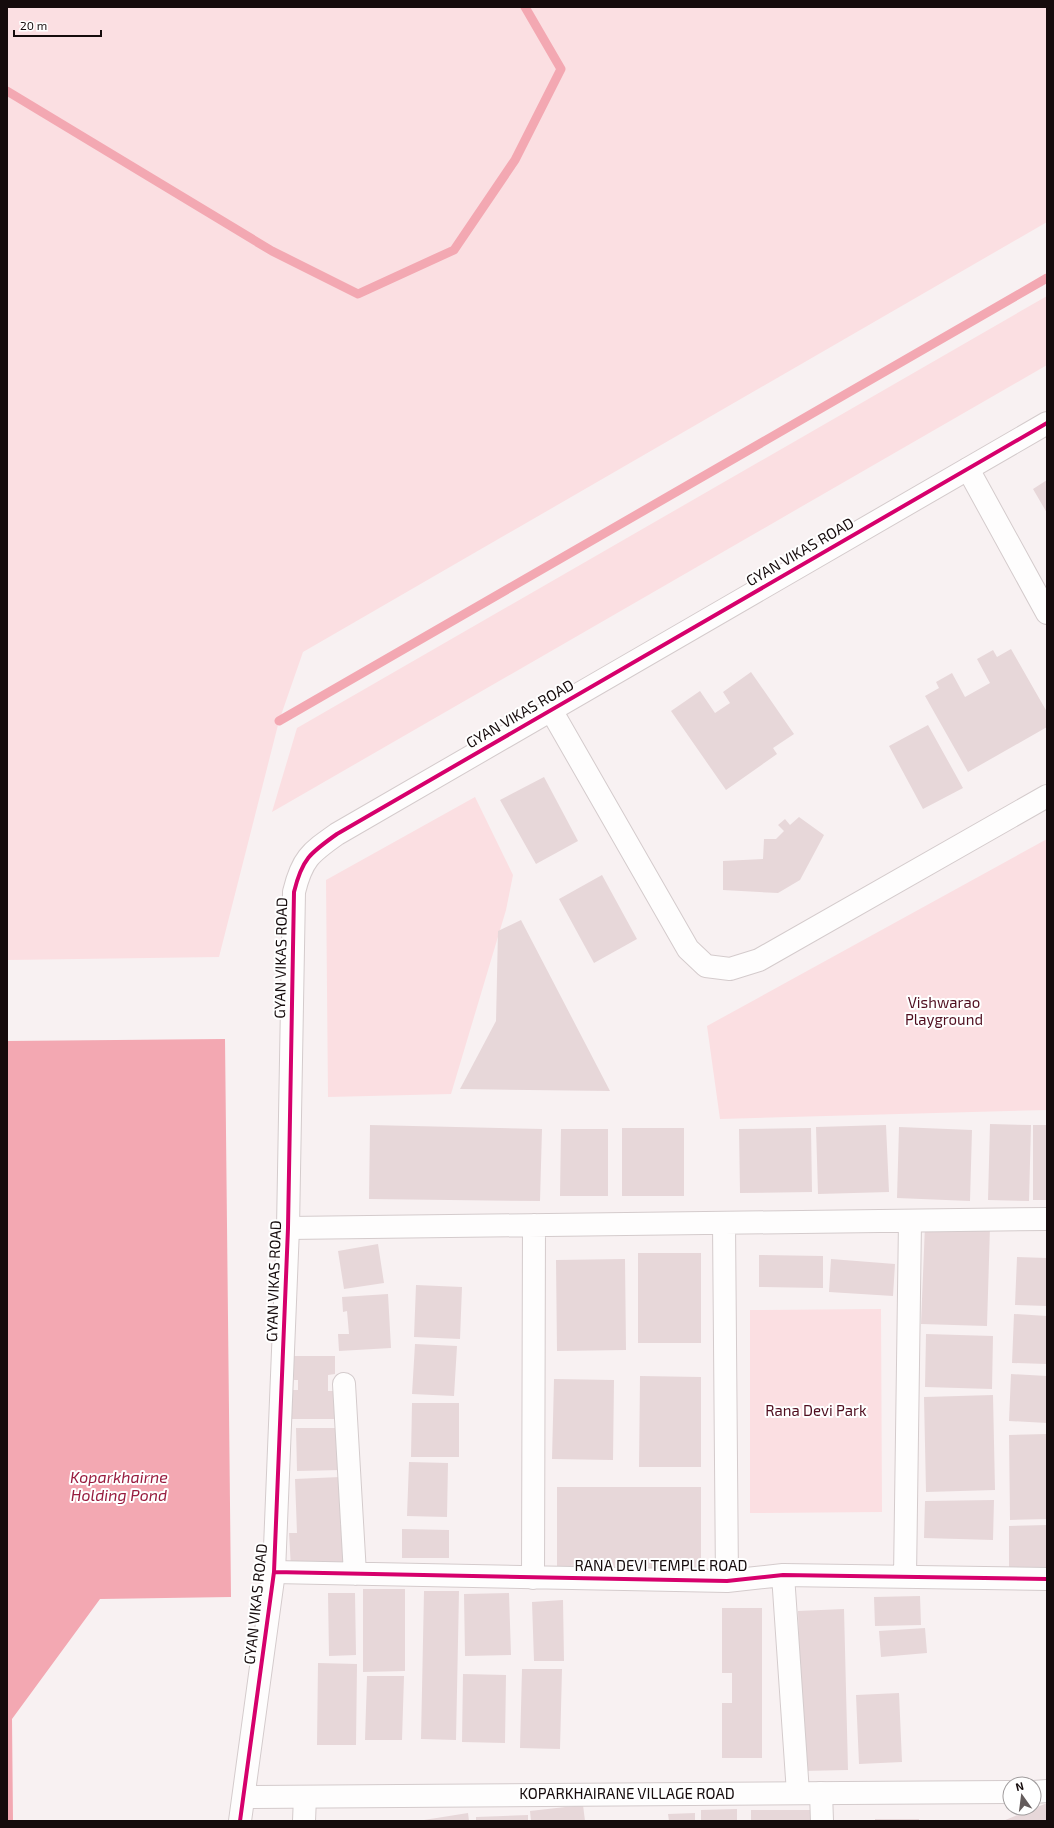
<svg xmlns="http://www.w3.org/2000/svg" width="1054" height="1828" viewBox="0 0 1054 1828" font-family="'Exo 2',sans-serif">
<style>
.green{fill:#fbdfe2}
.water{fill:#f3a8b2}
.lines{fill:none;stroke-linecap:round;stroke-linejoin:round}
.stream{stroke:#f3a8b2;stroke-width:9}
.building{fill:#e7d7d9}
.minor-casing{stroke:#d4cbcc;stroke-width:24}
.tertiary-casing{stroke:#d4cbcc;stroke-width:24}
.minor{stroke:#fefdfd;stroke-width:22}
.tertiary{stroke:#fefdfd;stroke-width:22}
.cycleway-casing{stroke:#fff;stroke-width:6}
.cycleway{stroke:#d6006c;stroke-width:4}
.labels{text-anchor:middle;stroke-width:4;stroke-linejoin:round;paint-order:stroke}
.street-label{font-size:15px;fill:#150b0c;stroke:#fff}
.park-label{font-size:15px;fill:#4f0e1f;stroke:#fff}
.water-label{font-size:16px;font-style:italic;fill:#981c3f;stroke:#fff}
</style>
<rect width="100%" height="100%" fill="#f8f1f2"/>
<path class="green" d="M 7,7 L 1047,7 L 1047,222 L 303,652 L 279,721 L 219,957 L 7,960 Z
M 1047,296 L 1047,365 L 272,812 L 297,728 Z
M 475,797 L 513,875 L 506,910 L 451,1094 L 328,1097 L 326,880 Z
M 1047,839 L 1047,1110 L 720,1119 L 707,1026 Z
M 881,1309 L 882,1512 L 750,1513 L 750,1310 Z"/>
<path class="water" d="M 225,1039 L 231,1597 L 100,1599 L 12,1719 L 13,1821 L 7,1821 L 7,1041 Z"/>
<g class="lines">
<path class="stream" d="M 7,91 L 272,251 L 358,294 L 454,250 L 515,160 L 561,69 L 525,7
M 279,721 L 1047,278"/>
</g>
<path class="building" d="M 1047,480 L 1047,513 L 1033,489 Z
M 1011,649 L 1047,712 L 1047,727 L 968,772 L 925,696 L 939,688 L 936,682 L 952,673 L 965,697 L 990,683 L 977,659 L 993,650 L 997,657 Z
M 751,672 L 794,734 L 773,748 L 777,754 L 726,790 L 671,711 L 700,691 L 715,713 L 730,703 L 723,692 Z
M 928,725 L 963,788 L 923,809 L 889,746 Z
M 544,777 L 578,841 L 536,864 L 500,800 Z
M 799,817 L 824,835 L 800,880 L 778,893 L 723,890 L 723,861 L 763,859 L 764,839 L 776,839 L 784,831 L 778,825 L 785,819 L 790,825 Z
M 602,875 L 637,939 L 594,963 L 559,899 Z
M 521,920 L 610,1091 L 460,1089 L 496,1021 L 498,931 Z
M 990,1124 L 1031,1125 L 1029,1201 L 988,1200 Z
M 370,1125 L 542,1129 L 540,1201 L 369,1199 Z
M 886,1125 L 889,1192 L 818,1194 L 816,1127 Z
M 1033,1125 L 1047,1125 L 1047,1200 L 1033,1200 Z
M 899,1127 L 972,1130 L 970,1201 L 897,1198 Z
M 622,1128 L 684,1128 L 684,1196 L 622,1196 Z
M 811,1128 L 812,1192 L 740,1193 L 739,1129 Z
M 561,1129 L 608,1129 L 608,1196 L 560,1196 Z
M 925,1225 L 990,1227 L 987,1326 L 921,1324 Z
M 378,1244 L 384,1283 L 344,1289 L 338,1251 Z
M 638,1253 L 701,1253 L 701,1343 L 638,1343 Z
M 759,1255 L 823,1256 L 823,1288 L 759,1287 Z
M 1017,1257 L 1047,1258 L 1047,1306 L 1015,1305 Z
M 625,1259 L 626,1350 L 557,1351 L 556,1260 Z
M 831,1259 L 895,1264 L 893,1296 L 829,1292 Z
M 416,1285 L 462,1287 L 460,1339 L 414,1337 Z
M 388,1294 L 391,1348 L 339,1351 L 338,1334 L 349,1334 L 347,1311 L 343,1312 L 342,1297 Z
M 1014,1314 L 1047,1316 L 1047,1364 L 1012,1363 Z
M 926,1334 L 993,1336 L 992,1389 L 925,1387 Z
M 415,1344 L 457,1346 L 454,1396 L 412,1394 Z
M 294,1356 L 335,1356 L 335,1374 L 328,1375 L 328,1391 L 335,1391 L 335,1419 L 292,1419 L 292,1390 L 298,1390 L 298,1380 L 294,1380 Z
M 1011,1374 L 1047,1376 L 1047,1423 L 1009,1421 Z
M 640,1376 L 701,1377 L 701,1467 L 639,1467 Z
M 554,1379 L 614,1380 L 613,1460 L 552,1459 Z
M 993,1395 L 995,1490 L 926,1492 L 924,1397 Z
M 412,1403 L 459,1403 L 459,1457 L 411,1457 Z
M 296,1428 L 340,1428 L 341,1470 L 297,1471 Z
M 1047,1434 L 1047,1519 L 1010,1520 L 1009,1435 Z
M 409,1462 L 448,1463 L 447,1517 L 407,1516 Z
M 340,1477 L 342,1509 L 340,1509 L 340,1525 L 346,1524 L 344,1565 L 291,1568 L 289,1533 L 297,1533 L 295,1479 Z
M 557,1487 L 701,1487 L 701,1570 L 557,1571 Z
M 994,1500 L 993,1540 L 924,1538 L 925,1501 Z
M 1047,1525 L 1047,1573 L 1009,1573 L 1009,1526 Z
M 402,1529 L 449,1530 L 449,1558 L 402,1558 Z
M 363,1589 L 405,1589 L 405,1671 L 363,1672 Z
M 424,1591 L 459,1591 L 456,1740 L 421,1739 Z
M 328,1593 L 355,1593 L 356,1655 L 329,1656 Z
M 509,1593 L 511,1655 L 465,1656 L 464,1594 Z
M 920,1596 L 921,1625 L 875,1626 L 874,1597 Z
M 563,1600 L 564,1661 L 534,1661 L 532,1602 Z
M 722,1608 L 762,1608 L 762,1758 L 722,1758 L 722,1703 L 732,1703 L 732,1673 L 722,1673 Z
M 844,1609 L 848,1770 L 802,1771 L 798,1611 Z
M 925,1628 L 927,1653 L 881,1657 L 879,1631 Z
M 318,1663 L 357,1664 L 356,1745 L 317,1745 Z
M 522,1669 L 562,1669 L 560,1749 L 520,1748 Z
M 463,1674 L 506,1675 L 505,1743 L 462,1742 Z
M 367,1676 L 404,1676 L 402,1740 L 365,1740 Z
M 899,1693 L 902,1762 L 859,1764 L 856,1695 Z
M 1047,1803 L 1047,1821 L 1003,1821 Z
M 583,1805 L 585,1821 L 531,1821 L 530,1811 Z
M 737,1809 L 737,1821 L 701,1821 L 701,1810 Z
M 751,1810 L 814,1810 L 814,1821 L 751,1821 Z
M 468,1813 L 469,1821 L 424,1821 L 424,1820 Z
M 695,1813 L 695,1821 L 669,1821 L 668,1814 Z
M 528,1815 L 528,1821 L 476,1821 L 476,1817 Z
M 875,1819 L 919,1819 L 919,1821 L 875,1821 Z"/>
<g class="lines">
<defs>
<path id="minor" d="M 968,469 L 1047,613
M 551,710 L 688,949 L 706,966 L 730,969 L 759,960 L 1047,796
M 724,1223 L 727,1581
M 288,1228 L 1047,1219
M 344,1384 L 355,1574
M 274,1572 L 727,1581 L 783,1575 L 1047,1579
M 783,1575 L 798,1793
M 905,1577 L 910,1221
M 533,1578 L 534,1225
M 821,1793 L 822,1821
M 304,1821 L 305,1797"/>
<path id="tertiary" d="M 1034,1792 L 1047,1791
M 244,1797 L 1010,1792
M 240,1821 L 274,1572 L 288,1228 L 294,892 C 302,859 310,853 337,834 L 1047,423"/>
</defs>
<use href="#minor" class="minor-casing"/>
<use href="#tertiary" class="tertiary-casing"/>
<use href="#minor" class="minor"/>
<use href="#tertiary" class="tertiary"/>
<defs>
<path id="cycleway" d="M 274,1572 L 727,1581 L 783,1575 L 1047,1579
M 240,1821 L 274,1572 L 288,1228 L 294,892 C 302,859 310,853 337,834 L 1047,423"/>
</defs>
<use href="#cycleway" class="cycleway-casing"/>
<use href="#cycleway" class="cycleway"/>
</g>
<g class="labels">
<g class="street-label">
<text transform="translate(800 552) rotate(-30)" y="5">GYAN VIKAS ROAD</text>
<text transform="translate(520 714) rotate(-30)" y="5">GYAN VIKAS ROAD</text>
<text transform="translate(281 958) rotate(-89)" y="5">GYAN VIKAS ROAD</text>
<text transform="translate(274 1281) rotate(-88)" y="5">GYAN VIKAS ROAD</text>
<text x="661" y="1571">RANA DEVI TEMPLE ROAD</text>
<text transform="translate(256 1604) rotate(-84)" y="5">GYAN VIKAS ROAD</text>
<text x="627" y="1799">KOPARKHAIRANE VILLAGE ROAD</text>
</g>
<g class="park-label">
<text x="944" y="1008">Vishwarao<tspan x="944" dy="17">Playground</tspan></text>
<text x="816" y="1416">Rana Devi Park</text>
</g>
<g class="water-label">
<text x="119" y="1483">Koparkhairne<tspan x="119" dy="18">Holding Pond</tspan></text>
</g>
</g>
<rect width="1054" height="1828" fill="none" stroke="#150b0c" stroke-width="16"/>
<g transform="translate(1022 1796) rotate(346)"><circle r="19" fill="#ffffff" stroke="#a19d9e"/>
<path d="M0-3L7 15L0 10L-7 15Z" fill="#645c5c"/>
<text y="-6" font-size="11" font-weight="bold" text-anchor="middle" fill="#150b0c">N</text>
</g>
<path d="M14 30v6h87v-6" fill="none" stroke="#150b0c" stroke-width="2"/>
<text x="20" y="30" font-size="12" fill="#150b0c" stroke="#ffffff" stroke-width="3" paint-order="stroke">20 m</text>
</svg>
